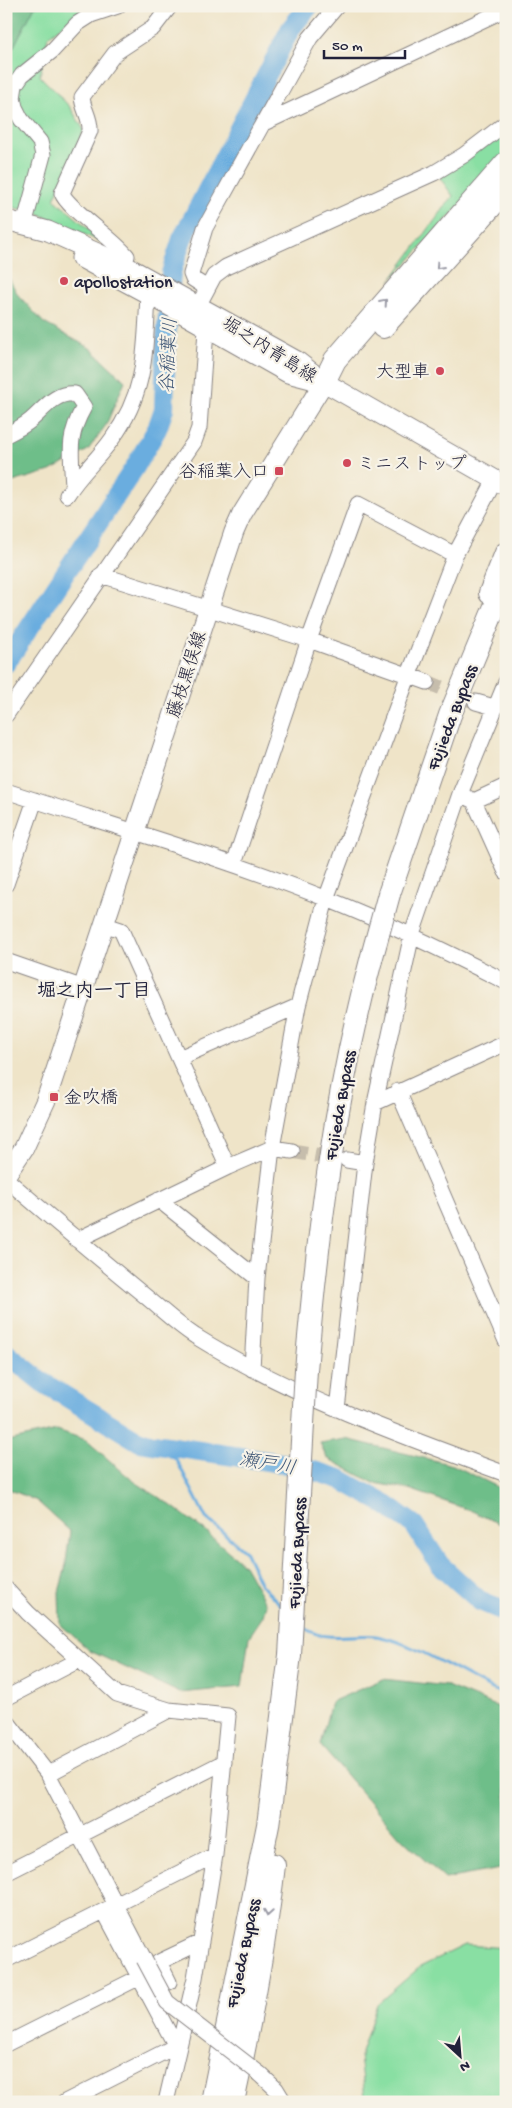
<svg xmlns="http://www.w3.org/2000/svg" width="512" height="2108" viewBox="0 0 512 2108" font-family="'Gochi Hand','Klee One',sans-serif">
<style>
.green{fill:#89dfa3;stroke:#56806f}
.forest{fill:#6ebe89;stroke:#487062}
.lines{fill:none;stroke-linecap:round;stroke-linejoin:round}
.stream{stroke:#6aaddf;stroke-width:3}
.river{stroke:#6aaddf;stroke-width:20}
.minor-tunnel{stroke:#c6bdac;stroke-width:15;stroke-dasharray:15 8;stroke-linecap:butt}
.minor-casing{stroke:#888382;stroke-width:17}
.major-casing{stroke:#888382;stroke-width:21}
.highway-casing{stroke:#888382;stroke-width:24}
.minor{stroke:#fff;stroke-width:15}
.major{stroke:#fff;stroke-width:19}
.highway{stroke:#fff;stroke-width:22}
.minor-bridge-casing{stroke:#888382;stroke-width:17;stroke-linecap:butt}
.highway-bridge-casing{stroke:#888382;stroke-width:24;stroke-linecap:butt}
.minor-bridge{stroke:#fff;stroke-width:15}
.highway-bridge{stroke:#fff;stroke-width:22}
.oneway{stroke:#9c9ca7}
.poi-dot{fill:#d1495b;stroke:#f7f3e8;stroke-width:2}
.labels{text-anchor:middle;stroke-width:4.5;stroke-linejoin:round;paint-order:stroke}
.poi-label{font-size:18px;fill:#22223b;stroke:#f7f3e8;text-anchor:start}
.street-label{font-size:18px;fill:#22223b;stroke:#f7f3e8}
.water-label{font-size:19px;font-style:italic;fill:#3b5374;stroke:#f7f3e8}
.neighbourhood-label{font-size:19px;font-weight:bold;fill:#22223b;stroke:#f7f3e8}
</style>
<rect width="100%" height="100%" fill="#f7f3e8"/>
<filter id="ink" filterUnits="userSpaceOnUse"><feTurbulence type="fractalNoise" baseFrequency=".02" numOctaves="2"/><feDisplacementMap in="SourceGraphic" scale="10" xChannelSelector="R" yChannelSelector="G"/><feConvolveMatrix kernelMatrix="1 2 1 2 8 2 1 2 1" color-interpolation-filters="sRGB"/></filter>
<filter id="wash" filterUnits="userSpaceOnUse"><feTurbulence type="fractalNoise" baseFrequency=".0096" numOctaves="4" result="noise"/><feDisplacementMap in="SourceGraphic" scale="20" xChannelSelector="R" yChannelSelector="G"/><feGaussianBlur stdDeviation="1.12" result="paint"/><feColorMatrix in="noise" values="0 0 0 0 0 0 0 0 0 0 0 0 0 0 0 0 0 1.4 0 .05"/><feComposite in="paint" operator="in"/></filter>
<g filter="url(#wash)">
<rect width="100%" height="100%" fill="#efe4c8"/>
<path class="green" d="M 35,6 L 89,6 L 48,36 L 40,76 L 70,107 L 84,130 L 54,199 L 108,245 L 35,212 L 6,206 L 6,61 Z
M 506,130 L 506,155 L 390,281 L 453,196 L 440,178 Z
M 465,1945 L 506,1948 L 506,2102 L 369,2102 L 365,2097 L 360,2056 L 377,2004 L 420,1967 Z"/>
<path class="forest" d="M 6,6 L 35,6 L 6,61 Z
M 6,273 L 18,295 L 44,323 L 90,348 L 125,381 L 106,425 L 88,450 L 50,471 L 6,484 Z
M 57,1430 L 86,1440 L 132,1480 L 169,1504 L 204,1530 L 244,1565 L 266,1604 L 263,1616 L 249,1637 L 242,1687 L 180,1693 L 90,1651 L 60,1624 L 59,1592 L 65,1570 L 70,1531 L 37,1501 L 11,1490 L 6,1486 L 8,1441 Z
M 346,1439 L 453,1465 L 506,1491 L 506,1527 L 472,1511 L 409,1489 L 374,1483 L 327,1458 L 320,1443 Z
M 383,1679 L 447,1686 L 506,1710 L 506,1868 L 445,1879 L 401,1838 L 320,1745 L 331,1702 Z"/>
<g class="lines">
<path class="stream" d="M 140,1442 L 176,1459 L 206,1518 L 245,1551 L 261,1585 L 283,1607
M 300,1624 C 322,1646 354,1631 381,1637 C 413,1644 445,1665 475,1680 C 484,1685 495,1692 506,1694"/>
<path class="river" d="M 6,663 L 135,467 L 157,429 L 164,409 L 166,340 L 171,273 L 182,239 L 291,28 L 309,6
M 6,1353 L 42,1382 L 140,1442 L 294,1465 L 340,1479 L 383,1503 L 414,1525 L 440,1565 L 480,1601 L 506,1612"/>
</g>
</g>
<g filter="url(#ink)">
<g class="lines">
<path class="minor-tunnel" d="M 427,682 L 476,702
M 292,1151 L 339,1159"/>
<defs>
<path id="minor" d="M 266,122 L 506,9
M 24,225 L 43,155 L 40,142 L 21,119 L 15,107 L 13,98 L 15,85 L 22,75 L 52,51 L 77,24 L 91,15 L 118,6
M 124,265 L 127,256 C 114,239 67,208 62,193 L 90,131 C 91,118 83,110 82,97 L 115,53 L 153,28 L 170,6
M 207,288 L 193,279 L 191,274 L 205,228 L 310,38 L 337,6
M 198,306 L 214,276 L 226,267 L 434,173 L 464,155 L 506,123
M 6,435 C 14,431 24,426 31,420 C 45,408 55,392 75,394 L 84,407 C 67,437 71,452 73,485
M 67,495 C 79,475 98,459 112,439 C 147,391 145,350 148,294
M 101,575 L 309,640 L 427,682
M 506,682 L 460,794 L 474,801 L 506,872
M 476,702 L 494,707
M 6,715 L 194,442 L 199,428 L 207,316
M 6,791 C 113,826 222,857 327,899 C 388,923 447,952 506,982
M 474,801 L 506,786
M 234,864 L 309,640 L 358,504 L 455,555
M 6,884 L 35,800
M 106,925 L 121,930 L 228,1167
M 6,961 L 84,988
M 179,1058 L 298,1006
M 398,1091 L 506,1341
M 375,1103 L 506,1043
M 347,1160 L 365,1163
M 6,1179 C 50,1217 94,1254 139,1291 C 158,1306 175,1323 195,1336 C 292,1396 399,1435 506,1474
M 159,1200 L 257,1278
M 77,1240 L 228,1167 L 272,1148 L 292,1151
M 252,1369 L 257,1278 L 272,1148 L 298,1006 L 326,899 L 408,677 L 455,555 L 495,480
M 337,1409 L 365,1163 L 375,1103 L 412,934 L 460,794
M 6,1589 L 28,1613 L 117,1694 L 169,1710 L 228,1716 L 215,1855 L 195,1978 L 166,2102
M 6,1698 L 79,1660
M 6,1720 L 48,1774 L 144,1959
M 48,1774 L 169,1710
M 6,1873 L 224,1762
M 104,1911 L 178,2050
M 6,1960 L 215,1855
M 169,1982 L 159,1962 L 201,1942
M 6,2044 L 140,1977
M 260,2074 L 276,2089 L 284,2102
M 65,2102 L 176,2046"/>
<path id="major" d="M 6,220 L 48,231 L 124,265 L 297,361 L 324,382 L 506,486
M 81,258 L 148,294 L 288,373 L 315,380
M 6,1175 L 24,1148 L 46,1100 L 234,532 L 242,514 L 324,382"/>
<path id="highway" d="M 383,327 L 506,190
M 324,382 L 335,360 L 506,163
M 490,593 L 506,553
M 389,894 L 450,715 L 506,580
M 306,1370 C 318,1231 335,1095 371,960
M 212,2102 L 268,1825 L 290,1655
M 233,2102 C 250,2024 265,1945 274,1865"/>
</defs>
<use href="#minor" class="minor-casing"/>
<use href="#major" class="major-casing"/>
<use href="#highway" class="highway-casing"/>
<use href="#minor" class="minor"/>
<use href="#major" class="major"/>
<use href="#highway" class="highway"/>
<defs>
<path id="minor-bridge" d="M 144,1959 L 167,2002 L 260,2074"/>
<path id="highway-bridge" d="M 371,960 L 389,894
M 290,1655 L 306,1370"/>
</defs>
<use href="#minor-bridge" class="minor-bridge-casing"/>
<use href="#highway-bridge" class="highway-bridge-casing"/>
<use href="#minor-bridge" class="minor-bridge"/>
<use href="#highway-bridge" class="highway-bridge"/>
</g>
<defs><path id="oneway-chevron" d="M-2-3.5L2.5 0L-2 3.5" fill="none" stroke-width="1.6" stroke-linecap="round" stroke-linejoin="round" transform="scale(1.25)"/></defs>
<g class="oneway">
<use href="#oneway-chevron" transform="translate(439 266) rotate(132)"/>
<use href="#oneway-chevron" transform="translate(384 302) rotate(-49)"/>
<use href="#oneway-chevron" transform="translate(268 1913) rotate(99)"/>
</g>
</g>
<g class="poi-dot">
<circle cx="64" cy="281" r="5"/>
<circle cx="440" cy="371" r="5"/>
<circle cx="347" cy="463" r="5"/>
<rect x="274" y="466" width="10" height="10" rx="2.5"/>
<rect x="49" y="1092" width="10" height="10" rx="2.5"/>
</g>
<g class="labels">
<g class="poi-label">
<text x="74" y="287">apollostation</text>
<text x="430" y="377" text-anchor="end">大型車</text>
<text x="357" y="469">ミニストップ</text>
<text x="269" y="477" text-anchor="end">谷稲葉入口</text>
<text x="64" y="1103">金吹橋</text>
</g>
<g class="street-label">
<text transform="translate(270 349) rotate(32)" y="6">堀之内青島線</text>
<text transform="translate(186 674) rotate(-72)" y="6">藤枝黒俣線</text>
<text transform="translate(451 717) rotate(-69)" y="6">Fujieda Bypass</text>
<text transform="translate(339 1105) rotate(-80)" y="6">Fujieda Bypass</text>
<text transform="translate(296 1553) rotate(-87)" y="6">Fujieda Bypass</text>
<text transform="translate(242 1953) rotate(-78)" y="6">Fujieda Bypass</text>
</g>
<g class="water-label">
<text transform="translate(167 355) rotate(-87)" y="7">谷稲葉川</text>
<text transform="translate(268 1462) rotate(10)" y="7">瀬戸川</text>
</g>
<g class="neighbourhood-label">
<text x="94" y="996">堀之内一丁目</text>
</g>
</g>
<rect width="512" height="2108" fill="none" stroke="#f7f3e8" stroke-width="25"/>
<g transform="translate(460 2056) rotate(154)" stroke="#f7f3e8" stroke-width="4" paint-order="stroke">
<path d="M0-4L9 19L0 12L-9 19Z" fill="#22223b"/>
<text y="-8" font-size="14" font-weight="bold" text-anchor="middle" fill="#22223b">N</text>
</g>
<path d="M324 50v8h81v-8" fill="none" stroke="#22223b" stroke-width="2.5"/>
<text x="332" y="50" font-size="15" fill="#22223b" stroke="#f7f3e8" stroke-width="4" paint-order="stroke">50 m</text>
</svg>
